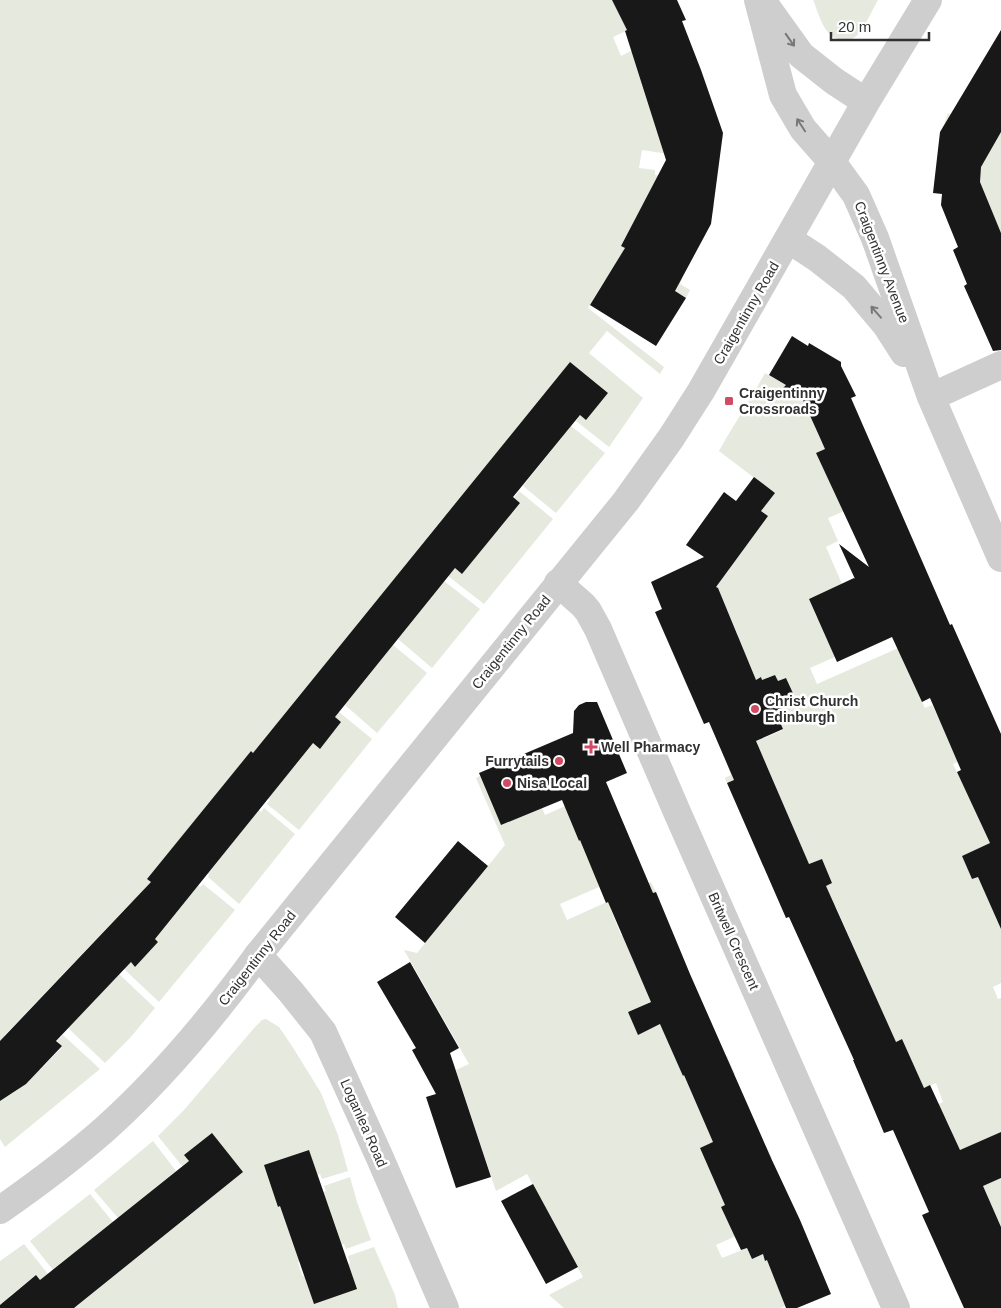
<svg xmlns="http://www.w3.org/2000/svg" width="1001" height="1308" viewBox="0 0 1001 1308" font-family="Helvetica,sans-serif">
<style>
.green{fill:#e5e9de}
.building{fill:#181818}
.lines{fill:none;stroke-linecap:round;stroke-linejoin:round}
.minor{stroke:#cecece;stroke-width:28}
.tertiary{stroke:#cecece;stroke-width:28}
.oneway{stroke:#787878}
.poi-dot{fill:#d14b63;stroke:#fff;stroke-width:2}
.labels{text-anchor:middle;stroke-width:5;stroke-linejoin:round;paint-order:stroke}
.street-label{font-size:14px;fill:#313131;stroke:#fff}
.poi-label{font-size:14px;font-weight:bold;fill:#313131;stroke:#fff;text-anchor:start}
</style>
<rect width="100%" height="100%" fill="#fff"/>
<path class="green" d="M 0,0 L 612,0 L 641,24 L 613,37 L 621,56 L 633,50 L 657,131 L 718,118 L 723,138 L 699,138 L 669,154 L 642,150 L 639,168 L 655,170 L 655,175 L 666,176 L 714,204 L 713,213 L 689,209 L 681,224 L 643,204 L 621,246 L 682,278 L 680,284 L 690,290 L 686,298 L 630,297 L 605,280 L 588,308 L 664,367 L 660,374 L 607,331 L 589,353 L 643,398 L 609,447 L 576,421 L 580,415 L 586,419 L 608,393 L 570,362 L 460,498 L 498,530 L 520,503 L 514,498 L 519,491 L 553,519 L 484,604 L 448,576 L 455,568 L 462,574 L 482,548 L 444,517 L 282,718 L 320,749 L 341,722 L 335,717 L 339,712 L 372,739 L 299,830 L 267,804 L 270,800 L 268,798 L 258,756 L 251,751 L 147,879 L 198,885 L 200,887 L 203,884 L 235,910 L 159,1002 L 124,969 L 131,962 L 135,967 L 158,942 L 124,910 L 4,1036 L 40,1070 L 62,1047 L 57,1041 L 63,1035 L 100,1069 L 5,1147 L 0,1139 L 0,1101 L 19,1089 L 0,1061 Z
M 813,0 L 878,0 C 872,11 866,24 858,34 C 855,38 850,40 845,40 C 824,40 820,16 813,0 Z
M 948,113 L 995,141 L 1001,132 L 1001,233 L 990,208 L 949,226 L 941,202 L 965,200 L 940,136 Z
M 765,373 L 786,385 L 784,389 L 819,409 L 815,427 L 822,443 L 832,439 L 834,445 L 816,453 L 825,472 L 861,504 L 828,518 L 838,541 L 826,547 L 842,584 L 809,599 L 817,618 L 838,609 L 837,656 L 810,668 L 817,684 L 921,638 L 903,661 L 925,708 L 932,705 L 937,715 L 972,755 L 953,764 L 975,809 L 1001,813 L 980,822 L 990,843 L 962,856 L 972,879 L 1001,866 L 992,908 L 1001,929 L 1001,983 L 993,987 L 998,999 L 1001,998 L 1001,1132 L 960,1150 L 946,1119 L 902,1138 L 932,1107 L 943,1102 L 936,1083 L 924,1088 L 902,1039 L 879,1049 L 885,1018 L 836,907 L 806,895 L 832,883 L 822,859 L 809,864 L 767,766 L 727,783 L 725,778 L 731,775 L 724,755 L 783,730 L 775,711 L 796,702 L 784,696 L 775,675 L 762,680 L 761,677 L 734,694 L 698,710 L 691,691 L 689,691 L 682,674 L 738,635 L 720,594 L 700,580 L 720,580 L 768,516 L 743,497 L 774,493 L 719,451 C 734,424 751,399 765,373 Z
M 571,426 L 605,453 L 556,513 L 523,486 Z
M 444,581 L 480,609 L 432,668 L 398,639 Z
M 393,645 L 427,673 L 377,733 L 345,705 Z
M 480,776 L 501,825 L 542,808 L 545,815 L 608,787 L 613,799 L 569,817 L 579,841 L 584,839 L 599,887 L 560,904 L 567,920 L 651,882 L 656,892 L 611,910 L 621,935 L 626,933 L 633,961 L 643,983 L 686,966 L 693,982 L 628,1012 L 638,1034 L 664,1023 L 683,1076 L 727,1056 L 735,1074 L 692,1093 L 716,1141 L 700,1148 L 710,1171 L 766,1146 L 772,1158 L 732,1176 L 736,1200 L 721,1207 L 749,1230 L 716,1245 L 722,1258 L 747,1248 L 752,1259 L 763,1254 L 765,1261 L 770,1259 L 785,1306 L 781,1308 L 564,1308 L 549,1295 L 583,1277 L 527,1174 L 496,1191 L 456,1070 L 469,1064 L 404,950 L 417,953 L 505,845 L 476,778 Z
M 264,808 L 295,834 L 239,904 L 208,877 L 209,875 L 208,874 L 258,810 L 261,812 Z
M 119,974 L 155,1008 L 130,1038 L 105,1063 L 68,1028 Z
M 266,1019 L 279,1027 L 292,1046 L 321,1093 L 338,1135 L 348,1171 L 322,1179 L 320,1174 L 317,1175 L 309,1150 L 266,1165 L 278,1207 L 281,1206 L 300,1262 L 298,1262 L 302,1276 L 348,1264 L 350,1263 L 348,1256 L 374,1247 L 395,1295 L 398,1308 L 74,1308 L 243,1172 L 185,1156 L 189,1161 L 182,1166 L 158,1136 L 184,1110 L 255,1027 L 262,1020 Z
M 153,1141 L 176,1171 L 118,1218 L 94,1190 Z
M 350,1177 L 357,1202 L 371,1240 L 346,1249 L 344,1244 L 341,1245 L 323,1192 L 326,1191 L 324,1186 Z
M 1001,1178 L 1001,1227 L 995,1214 L 963,1195 Z
M 90,1194 L 113,1222 L 53,1270 L 30,1241 Z
M 24,1244 L 48,1274 L 40,1280 L 36,1275 L 11,1295 L 0,1308 L 0,1261 Z"/>
<path class="building" d="M 612,0 L 677,0 L 686,20 L 682,21 L 701,70 L 723,133 L 711,224 L 675,291 L 686,298 L 656,346 L 590,305 L 625,248 L 621,246 L 666,160 L 625,31 L 627,30 Z
M 1001,30 L 1001,132 L 981,167 L 980,182 L 1001,233 L 1001,350 L 993,351 L 964,286 L 967,284 L 953,250 L 958,247 L 941,205 L 942,194 L 933,193 L 940,132 Z
M 792,336 L 808,346 L 809,343 L 841,362 L 841,366 L 856,396 L 851,398 L 950,625 L 952,624 L 1001,734 L 1001,929 L 978,877 L 972,879 L 962,856 L 990,843 L 957,772 L 961,770 L 930,698 L 922,702 L 892,637 L 837,662 L 809,599 L 854,578 L 855,579 L 839,544 L 869,567 L 816,453 L 825,449 L 803,400 L 783,388 L 786,385 L 769,375 Z
M 570,362 L 608,393 L 586,420 L 580,415 L 513,497 L 520,503 L 462,574 L 455,568 L 335,717 L 341,722 L 320,749 L 313,743 L 155,939 L 158,942 L 135,967 L 131,962 L 56,1041 L 62,1046 L 26,1084 L 0,1101 L 0,1041 L 151,882 L 147,879 L 251,751 L 253,753 Z
M 754,477 L 775,493 L 761,511 L 768,516 L 716,587 L 718,588 L 756,680 L 761,677 L 762,680 L 775,675 L 778,681 L 786,678 L 797,702 L 775,711 L 783,729 L 756,741 L 809,864 L 822,859 L 832,883 L 826,886 L 896,1042 L 902,1039 L 924,1088 L 930,1085 L 960,1150 L 1001,1132 L 1001,1178 L 983,1186 L 1001,1227 L 1001,1308 L 964,1308 L 922,1215 L 929,1212 L 893,1130 L 884,1133 L 853,1060 L 854,1060 L 789,917 L 786,918 L 727,783 L 734,780 L 709,722 L 704,724 L 655,612 L 662,609 L 651,582 L 704,557 L 686,545 L 724,492 L 736,501 Z
M 586,702 L 597,702 L 627,773 L 606,782 L 653,893 L 656,892 L 690,974 L 771,1158 L 800,1220 L 831,1294 L 797,1308 L 786,1308 L 767,1260 L 765,1261 L 763,1254 L 752,1259 L 747,1248 L 741,1250 L 721,1207 L 725,1205 L 700,1148 L 713,1142 L 684,1075 L 683,1076 L 660,1024 L 638,1035 L 628,1012 L 651,1002 L 608,902 L 606,903 L 580,840 L 579,841 L 562,800 L 501,825 L 479,773 L 573,733 L 574,711 L 579,705 Z
M 458,841 L 488,866 L 425,943 L 395,917 Z
M 410,962 L 459,1048 L 450,1053 L 491,1177 L 456,1188 L 426,1097 L 436,1094 L 412,1050 L 416,1048 L 377,982 Z
M 212,1133 L 243,1172 L 74,1308 L 0,1308 L 0,1305 L 36,1275 L 40,1280 L 189,1161 L 184,1155 Z
M 309,1150 L 357,1289 L 314,1304 L 280,1206 L 278,1207 L 264,1165 Z
M 533,1184 L 578,1267 L 546,1284 L 501,1201 Z"/>
<g class="lines">
<path class="minor" d="M 832,162 L 856,195 L 875,238 L 931,397 L 1001,558
M 788,239 L 817,258 L 854,287 L 886,325 L 904,353
M 931,397 L 1001,365
M 558,583 L 583,605 L 588,611 L 598,629 L 677,812 L 896,1308
M 258,955 L 291,992 L 323,1032 L 380,1158 L 445,1308"/>
<path class="tertiary" d="M 758,0 L 783,95 L 803,129 L 832,162
M 766,6 L 801,55 L 834,81 L 866,102
M 0,1210 C 36,1185 72,1158 105,1129 C 163,1077 212,1018 258,955 L 626,501 L 671,438 L 701,391 L 866,102 L 928,0"/>
</g>
<defs><path id="oneway-shaft" d="M-6 0H5M1.5-3L5.5 0L1.5 3" fill="none" stroke-width="1.6" stroke-linecap="round" stroke-linejoin="round" transform="scale(1.25)"/></defs>
<g class="oneway">
<use href="#oneway-shaft" transform="translate(790 40) rotate(55)"/>
<use href="#oneway-shaft" transform="translate(801 125) rotate(-123)"/>
<use href="#oneway-shaft" transform="translate(876 312) rotate(-131)"/>
</g>
<g class="poi-dot">
<rect x="724" y="396" width="10" height="10" rx="2.5"/>
<circle cx="755" cy="709" r="5"/>
<path d="M588.5 739.5h5v5h5v5h-5v5h-5v-5h-5v-5h5z"/>
<circle cx="559" cy="761" r="5"/>
<circle cx="507" cy="783" r="5"/>
</g>
<g class="labels">
<g class="street-label">
<text transform="translate(882 262) rotate(69)" y="5">Craigentinny Avenue</text>
<text transform="translate(746 313) rotate(-60)" y="5">Craigentinny Road</text>
<text transform="translate(511 642) rotate(-51)" y="5">Craigentinny Road</text>
<text transform="translate(734 941) rotate(66)" y="5">Britwell Crescent</text>
<text transform="translate(257 958) rotate(-52)" y="5">Craigentinny Road</text>
<text transform="translate(364 1123) rotate(66)" y="5">Loganlea Road</text>
</g>
<g class="poi-label">
<text x="739" y="398">Craigentinny<tspan x="739" dy="16">Crossroads</tspan></text>
<text x="765" y="706">Christ Church<tspan x="765" dy="16">Edinburgh</tspan></text>
<text x="601" y="752">Well Pharmacy</text>
<text x="549" y="766" text-anchor="end">Furrytails</text>
<text x="517" y="788">Nisa Local</text>
</g>
</g>
<path d="M831 32v8h98v-8" fill="none" stroke="#313131" stroke-width="2.5"/>
<text x="838" y="32" font-size="15" fill="#313131" stroke="#ffffff" stroke-width="4" paint-order="stroke">20 m</text>
</svg>
